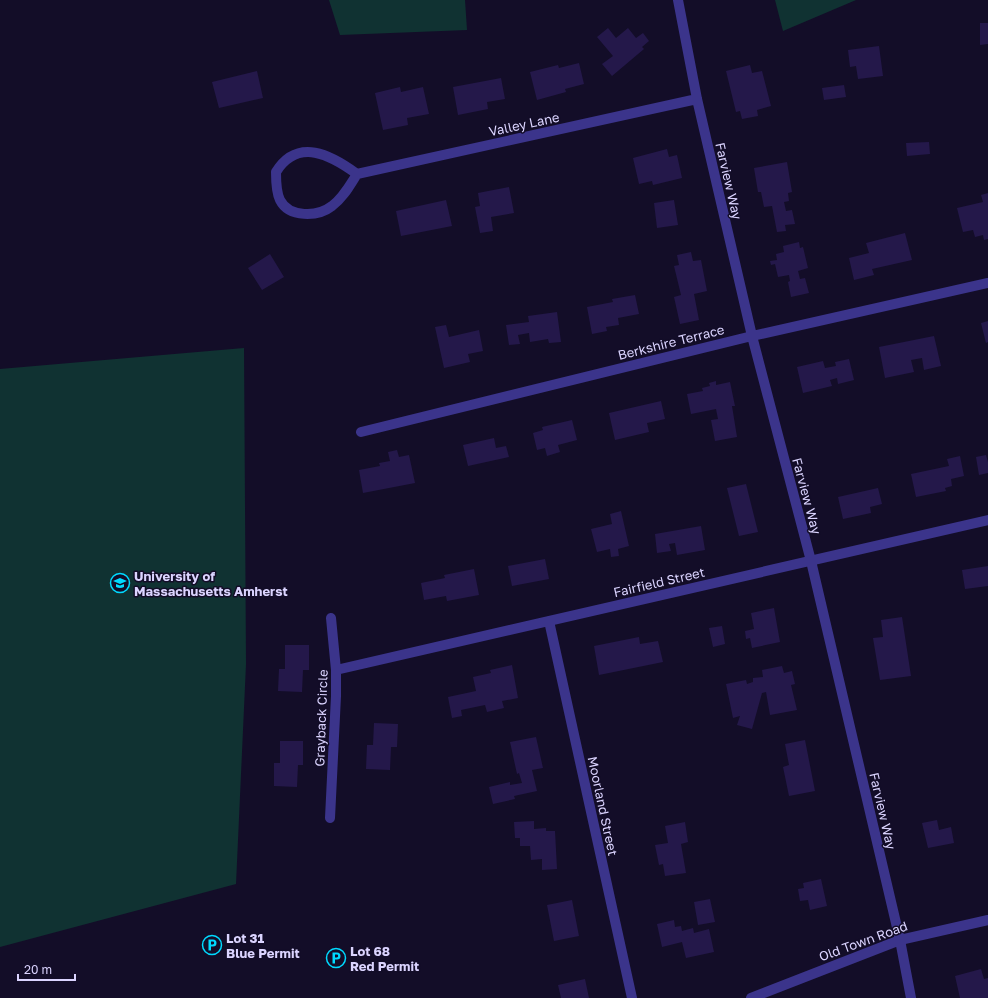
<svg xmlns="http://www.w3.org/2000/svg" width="988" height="998" viewBox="0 0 988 998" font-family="'Golos Text',sans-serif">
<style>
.green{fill:#103232}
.building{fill:#24184a}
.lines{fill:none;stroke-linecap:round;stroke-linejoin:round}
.street{stroke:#3b348b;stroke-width:10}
.labels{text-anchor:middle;stroke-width:3;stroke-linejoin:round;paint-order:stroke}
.street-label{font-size:13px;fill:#dbd4ff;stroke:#130d28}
.poi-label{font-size:13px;font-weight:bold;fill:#dbd4ff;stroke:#130d28;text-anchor:start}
</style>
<rect width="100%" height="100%" fill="#130d28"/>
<path class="green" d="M 329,0 L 465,0 L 467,30 L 340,35 Z
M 775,0 L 856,0 L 783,31 Z
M 244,348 L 246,664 L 236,884 L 0,947 L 0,369 Z"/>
<path class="building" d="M 980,23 L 988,23 L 988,44 L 980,45 Z
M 608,28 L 616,38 L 628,28 L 636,38 L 643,33 L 649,41 L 642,47 L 644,49 L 612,76 L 602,64 L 613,56 L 597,37 Z
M 879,46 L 883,76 L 858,79 L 856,66 L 850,67 L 848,50 Z
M 579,63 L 584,84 L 565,89 L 566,92 L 537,100 L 530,72 L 558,65 L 559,68 Z
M 750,65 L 752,73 L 762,71 L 771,106 L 757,110 L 758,116 L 742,119 L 740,111 L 736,112 L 726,71 Z
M 257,71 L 263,98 L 219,108 L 212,82 Z
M 501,78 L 505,99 L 487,102 L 488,109 L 458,115 L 453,87 Z
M 844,85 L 846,97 L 824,100 L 822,88 Z
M 400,87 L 401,92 L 423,87 L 429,114 L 407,118 L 408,125 L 383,130 L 375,93 Z
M 929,142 L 930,154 L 907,156 L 906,143 Z
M 667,149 L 669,157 L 677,155 L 682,178 L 653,185 L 652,181 L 639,184 L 633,158 Z
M 787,162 L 792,192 L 788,193 L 789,201 L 784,202 L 786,211 L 792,210 L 795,224 L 785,225 L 786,231 L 777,232 L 772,206 L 764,207 L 761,192 L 758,192 L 754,168 Z
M 509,187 L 514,213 L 491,217 L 493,231 L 480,233 L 475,207 L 480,206 L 478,193 Z
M 988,193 L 988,239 L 984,240 L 983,235 L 975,237 L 973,230 L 963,232 L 957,208 L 983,202 L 981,195 Z
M 446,200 L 452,226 L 401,236 L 396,211 Z
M 674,200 L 678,225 L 657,228 L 654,203 Z
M 905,233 L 912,260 L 872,269 L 874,275 L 854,280 L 849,258 L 869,253 L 866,243 Z
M 799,242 L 800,248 L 803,247 L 808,268 L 798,271 L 800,279 L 805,278 L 809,293 L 791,297 L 788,282 L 790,281 L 789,275 L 778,277 L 775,264 L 771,265 L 770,261 L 777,260 L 776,254 L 784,252 L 783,246 Z
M 691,252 L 693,261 L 701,260 L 707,291 L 694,294 L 699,320 L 680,324 L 674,297 L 681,295 L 674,266 L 679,265 L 677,255 Z
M 270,254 L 284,277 L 262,290 L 248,268 Z
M 635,295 L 639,314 L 618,318 L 619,325 L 606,327 L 607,331 L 592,334 L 587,307 L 613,302 L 612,299 Z
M 557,312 L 561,342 L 549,343 L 548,339 L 530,342 L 529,333 L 518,335 L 520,344 L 509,345 L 506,325 L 529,322 L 528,316 Z
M 988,321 L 988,342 L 986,343 L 981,323 Z
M 446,325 L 449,337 L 479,330 L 483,351 L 468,354 L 470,362 L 444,368 L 435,327 Z
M 934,336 L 941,366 L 924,370 L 922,358 L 911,360 L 914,372 L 885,378 L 879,347 Z
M 849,359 L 854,380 L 838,384 L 837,378 L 830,380 L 832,386 L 803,393 L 797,367 L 823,361 L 825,368 L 836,366 L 835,362 Z
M 716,381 L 716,385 L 730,382 L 735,406 L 732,406 L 737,437 L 715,441 L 711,420 L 718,419 L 716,409 L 691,414 L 687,394 L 703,391 L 702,388 L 710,386 L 709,383 Z
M 661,401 L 665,419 L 647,423 L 649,432 L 615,440 L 609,413 Z
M 572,420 L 577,440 L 558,445 L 560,452 L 547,456 L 545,448 L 537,450 L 533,433 L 543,430 L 542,427 Z
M 494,438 L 496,448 L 506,446 L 509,457 L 468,466 L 463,445 Z
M 397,450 L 399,457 L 409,455 L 415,483 L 363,493 L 359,470 L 380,466 L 379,463 L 390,461 L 388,452 Z
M 986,455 L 988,462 L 988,473 L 979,475 L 976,457 Z
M 960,456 L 964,476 L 951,479 L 952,486 L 945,488 L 946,491 L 916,497 L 911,474 L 949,466 L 947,459 Z
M 746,484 L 758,532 L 739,536 L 727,488 Z
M 878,488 L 882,504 L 870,507 L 871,513 L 843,519 L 838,497 Z
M 621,511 L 629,546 L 618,549 L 619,556 L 611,557 L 610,549 L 597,552 L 591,529 L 612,524 L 610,514 Z
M 701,526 L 705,550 L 677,555 L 675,543 L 669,544 L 671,551 L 657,553 L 655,534 Z
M 545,559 L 549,579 L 512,586 L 508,566 Z
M 988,566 L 988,586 L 965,589 L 962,570 Z
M 474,569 L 479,595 L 447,601 L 446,596 L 424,600 L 421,583 L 445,578 L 444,575 Z
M 774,608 L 780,642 L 752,648 L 750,638 L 746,639 L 745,631 L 754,629 L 751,613 Z
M 902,617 L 911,676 L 880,680 L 873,638 L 883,637 L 881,620 Z
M 722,626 L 725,644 L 713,647 L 709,628 Z
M 639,637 L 640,644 L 658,641 L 663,662 L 599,675 L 594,646 Z
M 285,645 L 309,645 L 309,670 L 303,670 L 302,692 L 278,691 L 279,669 L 285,669 Z
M 512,665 L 518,698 L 502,701 L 504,708 L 487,712 L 485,705 L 461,710 L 462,716 L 452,718 L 448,697 L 476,691 L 473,677 L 491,673 L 490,670 Z
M 782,666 L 784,673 L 792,671 L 795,684 L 791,685 L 797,710 L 770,715 L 766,692 L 762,693 L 752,729 L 737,725 L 740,716 L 733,718 L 726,684 L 746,680 L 747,684 L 753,682 L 753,678 L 763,677 L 762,670 Z
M 374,723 L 398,724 L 397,747 L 391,747 L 390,770 L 366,769 L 367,745 L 373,745 Z
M 536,737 L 543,768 L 532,770 L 537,791 L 514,796 L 515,799 L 493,804 L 489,787 L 510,782 L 510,785 L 522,783 L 519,773 L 517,774 L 510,742 Z
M 805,740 L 815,791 L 789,796 L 783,767 L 789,765 L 785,744 Z
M 280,741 L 303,741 L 303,765 L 298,765 L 297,787 L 274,786 L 274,763 L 280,763 Z
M 937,820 L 939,830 L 951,827 L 954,843 L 928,848 L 922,823 Z
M 534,821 L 534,829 L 546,828 L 546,831 L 555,831 L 557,869 L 542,870 L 542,859 L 531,860 L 530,846 L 520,846 L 520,838 L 515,838 L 514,822 Z
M 685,822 L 688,842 L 681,844 L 686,873 L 665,876 L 663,864 L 659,865 L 655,845 L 668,843 L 665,826 Z
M 821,879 L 827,906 L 810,910 L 808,900 L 800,901 L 798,889 L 804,888 L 803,883 Z
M 710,899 L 715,922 L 698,925 L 694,902 Z
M 572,900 L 579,936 L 554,941 L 547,905 Z
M 674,920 L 675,927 L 681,926 L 682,931 L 693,928 L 694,933 L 709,929 L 714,952 L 686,958 L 682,942 L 662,947 L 657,924 Z
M 981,969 L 984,979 L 988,978 L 988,998 L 960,998 L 955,976 Z
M 585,979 L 589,998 L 561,998 L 558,985 Z"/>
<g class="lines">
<path class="street" d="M 678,0 L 697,99 L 752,336 L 811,561 L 900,940 L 911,998
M 357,174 C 350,185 343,198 332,206 C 318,217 289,218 280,200 C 276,192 276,181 276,172 C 298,137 331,155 357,174 L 697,99
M 361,432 L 752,336 L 988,283
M 549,621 L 632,998
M 336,670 L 988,520
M 330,818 L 336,696 L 336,670 L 331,618
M 751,998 L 900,940 L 988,920"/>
</g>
<defs>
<symbol id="university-ring" viewBox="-11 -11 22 22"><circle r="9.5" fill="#130d28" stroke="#00daff" stroke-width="1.5"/><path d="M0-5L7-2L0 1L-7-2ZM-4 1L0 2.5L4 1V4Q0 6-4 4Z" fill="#00daff"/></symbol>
<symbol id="parking-ring" viewBox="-11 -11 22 22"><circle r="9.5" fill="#130d28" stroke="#00daff" stroke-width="1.5"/><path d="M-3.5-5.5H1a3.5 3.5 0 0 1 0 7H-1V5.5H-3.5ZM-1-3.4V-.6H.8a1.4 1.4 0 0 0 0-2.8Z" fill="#00daff"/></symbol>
</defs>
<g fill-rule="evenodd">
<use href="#university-ring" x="109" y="572" width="22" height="22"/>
<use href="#parking-ring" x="201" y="934" width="22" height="22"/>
<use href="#parking-ring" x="325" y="947" width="22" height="22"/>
</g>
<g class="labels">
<g class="street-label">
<text transform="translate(524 124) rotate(-12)" y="5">Valley Lane</text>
<text transform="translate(729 181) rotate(77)" y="5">Farview Way</text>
<text transform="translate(671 342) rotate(-14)" y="5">Berkshire Terrace</text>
<text transform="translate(807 496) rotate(75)" y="5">Farview Way</text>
<text transform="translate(659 582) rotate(-13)" y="5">Fairfield Street</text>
<text transform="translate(321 718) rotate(-88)" y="5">Grayback Circle</text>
<text transform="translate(603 806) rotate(78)" y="5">Moorland Street</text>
<text transform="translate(883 811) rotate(77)" y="5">Farview Way</text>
<text transform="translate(863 941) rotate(-20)" y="5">Old Town Road</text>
</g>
<g class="poi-label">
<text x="134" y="581">University of<tspan x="134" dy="15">Massachusetts Amherst</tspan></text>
<text x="226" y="943">Lot 31<tspan x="226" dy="15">Blue Permit</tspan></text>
<text x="350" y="956">Lot 68<tspan x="350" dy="15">Red Permit</tspan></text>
</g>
</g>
<path d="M18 974v6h57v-6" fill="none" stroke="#dbd4ff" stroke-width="2"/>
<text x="24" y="974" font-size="12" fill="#dbd4ff" stroke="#130d28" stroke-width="3" paint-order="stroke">20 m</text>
</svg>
